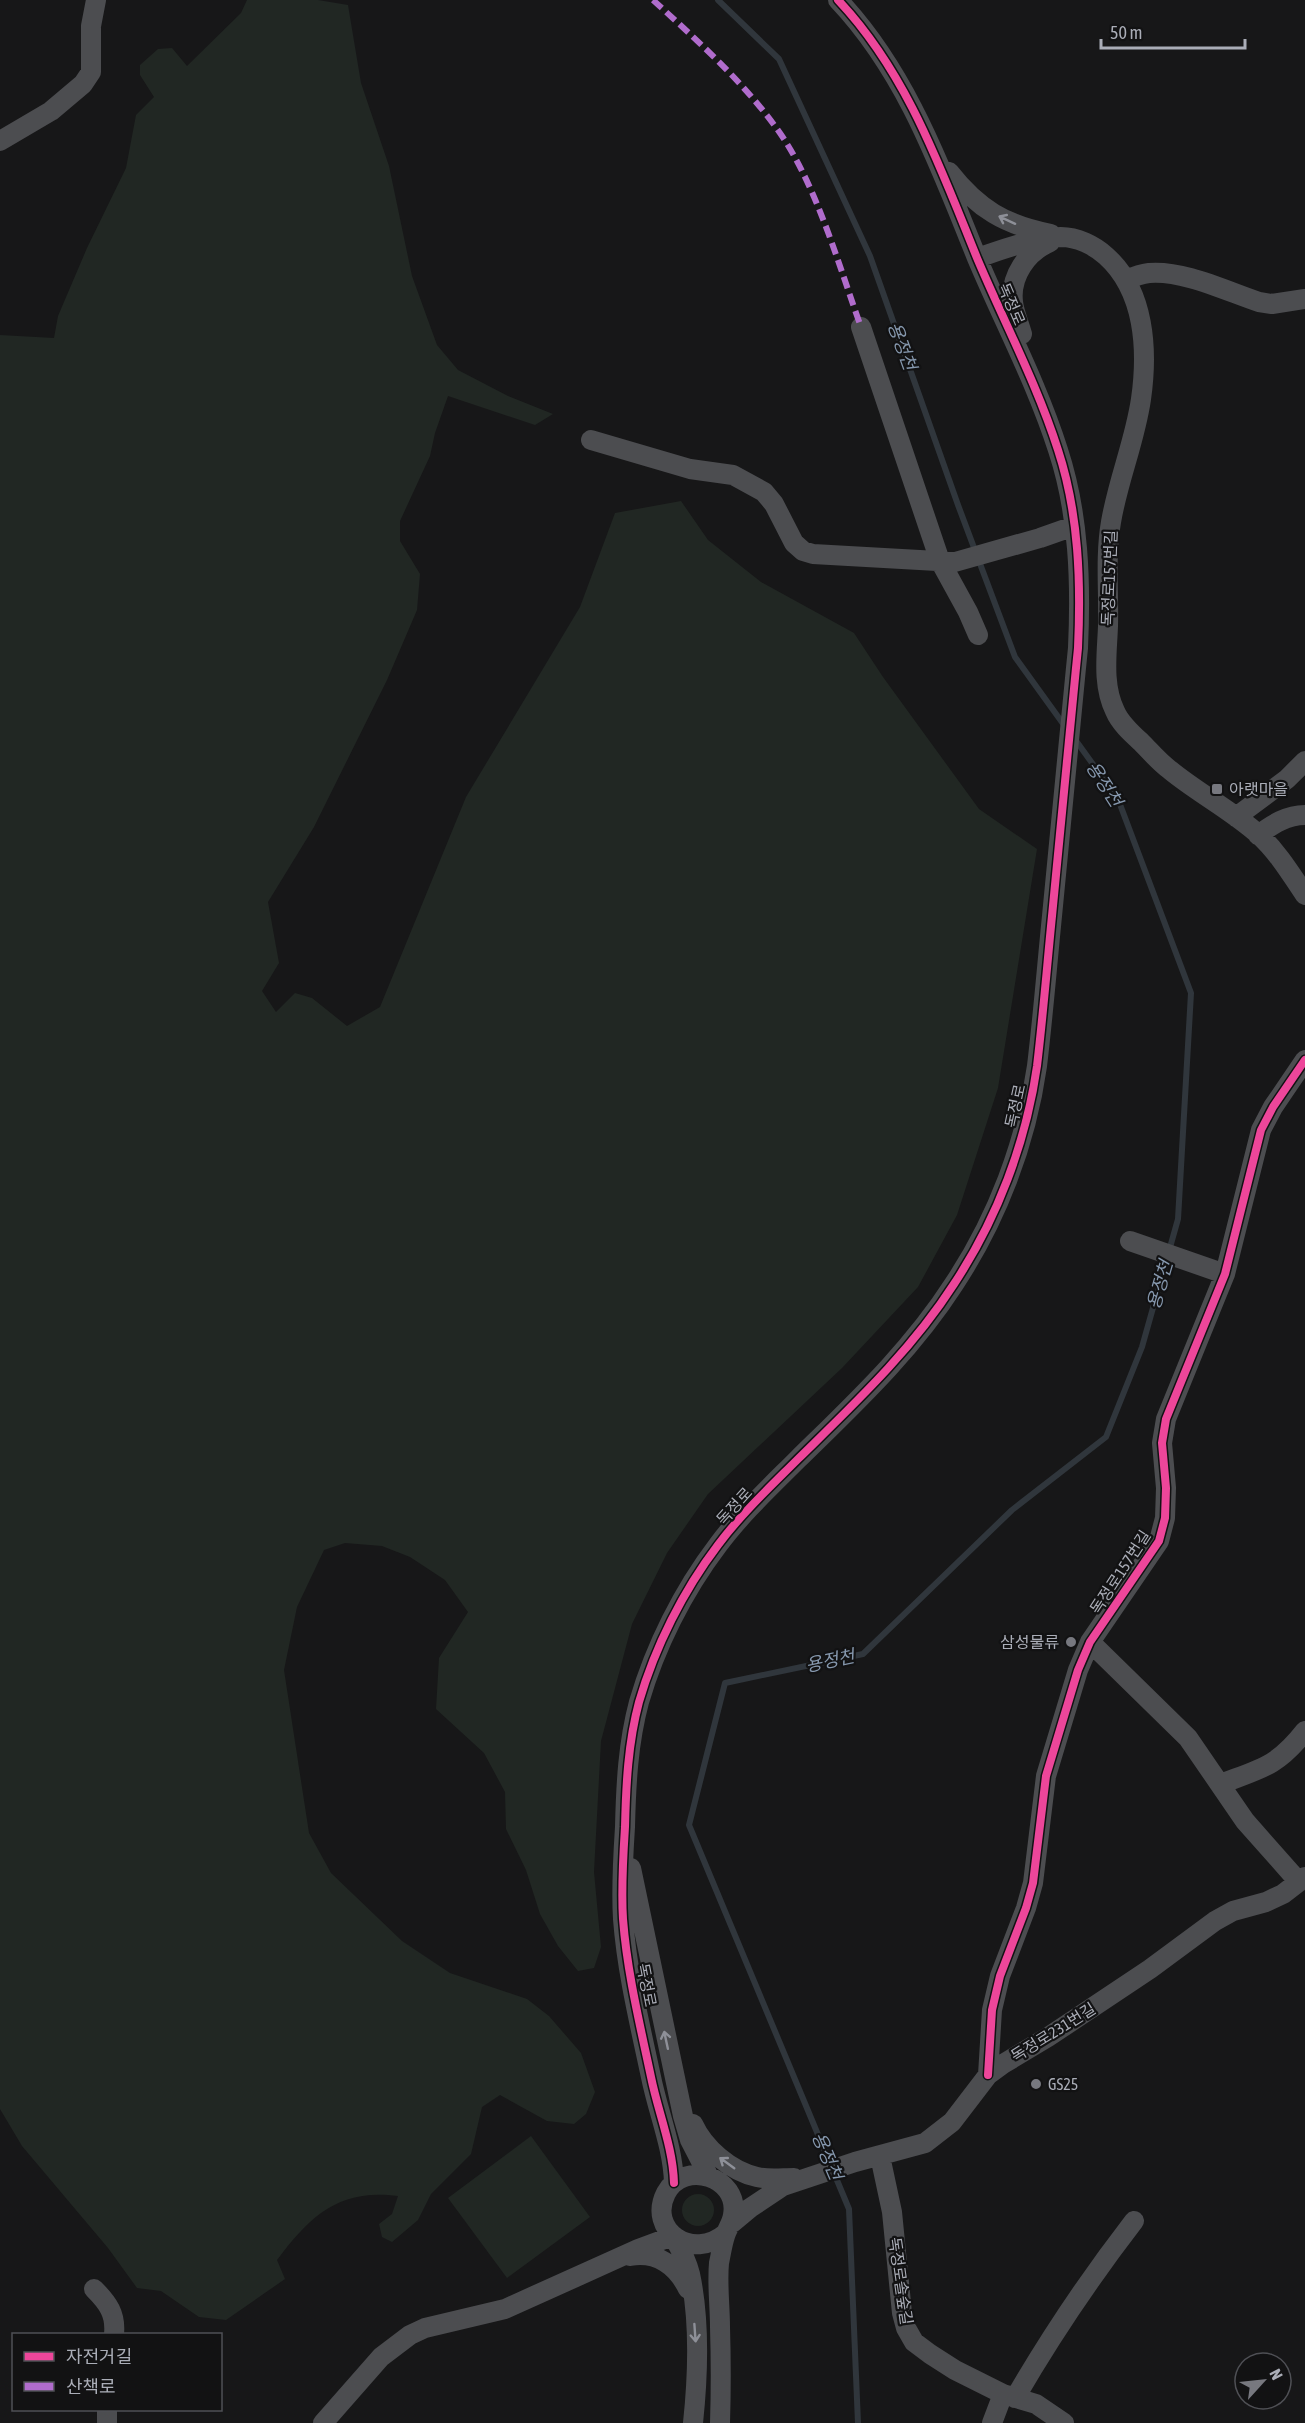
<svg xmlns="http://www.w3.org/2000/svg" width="1305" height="2423" viewBox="0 0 1305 2423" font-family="'Asap Condensed','Noto Sans KR',sans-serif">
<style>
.green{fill:#212723}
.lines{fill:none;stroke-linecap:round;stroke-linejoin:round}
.stream{stroke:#30363c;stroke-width:6}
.minor{stroke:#4c4d50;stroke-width:20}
.quiet{stroke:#b06ccc;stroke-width:6;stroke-dasharray:12 6;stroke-linecap:butt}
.cycleway-casing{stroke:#121213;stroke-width:11}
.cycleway{stroke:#ed469a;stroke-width:8}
.oneway{stroke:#8e9098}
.poi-dot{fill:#77787f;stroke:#121213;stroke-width:2}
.labels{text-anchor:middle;stroke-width:4.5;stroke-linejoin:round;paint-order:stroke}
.street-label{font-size:16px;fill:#aaadb7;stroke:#121213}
.poi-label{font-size:16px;fill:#aaadb7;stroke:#121213;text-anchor:start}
.water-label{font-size:18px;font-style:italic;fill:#8698ae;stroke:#121213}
</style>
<rect width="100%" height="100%" fill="#171718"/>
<path class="green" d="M 247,0 L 318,0 L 348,5 L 361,83 L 389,166 L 412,276 L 437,345 L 458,370 L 508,396 L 553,414 L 535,425 L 448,396 L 435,433 L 430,456 L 400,521 L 400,541 L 420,574 L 417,610 L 387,680 L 314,827 L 268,902 L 279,963 L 262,991 L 276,1012 L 295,993 L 312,998 L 347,1026 L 380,1007 L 466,797 L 580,607 L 615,513 L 681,501 L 708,540 L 761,582 L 854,633 L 883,677 L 979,809 L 1037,849 L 998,1088 L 957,1215 L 918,1287 L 842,1368 L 708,1494 L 667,1553 L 632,1624 L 601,1741 L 594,1872 L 601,1947 L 594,1968 L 578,1971 L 558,1946 L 540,1914 L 526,1870 L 506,1829 L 505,1792 L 484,1753 L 436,1709 L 439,1658 L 468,1612 L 445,1580 L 410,1557 L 382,1546 L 345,1543 L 324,1550 L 297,1607 L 284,1670 L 309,1833 L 331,1873 L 402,1941 L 450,1973 L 527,1999 L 549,2016 L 581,2053 L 595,2092 L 586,2114 L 574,2124 L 547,2121 L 500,2095 L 482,2107 L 471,2154 L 431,2194 L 418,2220 L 392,2242 L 382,2237 L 379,2224 L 392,2214 L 398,2196 C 339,2188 310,2216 277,2260 L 285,2279 L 226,2320 L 199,2317 L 161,2291 L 137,2288 L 108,2248 L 22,2146 L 0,2109 L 0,335 L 54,338 L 58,316 L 87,248 L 126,168 L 136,115 L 154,97 L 140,75 L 140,65 L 158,49 L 172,48 L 187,66 L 241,13 Z
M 531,2136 L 590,2217 L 507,2278 L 448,2198 Z
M682 2210a16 16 0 1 1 32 0a16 16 0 1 1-32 0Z"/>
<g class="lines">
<path class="stream" d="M 718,0 L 779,59 L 870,256 L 958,505 L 1015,657 L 1064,725
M 858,2423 L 849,2209 L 689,1825 L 725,1683 L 863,1654 L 1012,1510 L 1106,1437 L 1142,1347 L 1178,1219 L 1191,993 L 1118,799 L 1074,738"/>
<path class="minor" d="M 0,141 L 51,111 L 83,84 L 91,72 L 91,26 L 96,0
M 949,172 C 978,209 1005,225 1051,234
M 977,258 C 1004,249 1032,238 1061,237 C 1077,237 1094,245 1106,256 C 1145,291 1148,350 1141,399 C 1135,441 1118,480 1111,522 C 1105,557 1109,591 1108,626 C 1107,654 1102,684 1115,711 C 1120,723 1131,733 1141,742 C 1150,751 1159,762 1170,770 C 1198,793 1231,810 1258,834 C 1277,851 1291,874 1305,895
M 1126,280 C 1133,277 1141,274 1149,273 C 1183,270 1226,291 1259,302 L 1272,304 L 1305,299
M 861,327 L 940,561 L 968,612 L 978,635
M 1022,334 C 1019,323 1014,312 1013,302 C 1010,276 1027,252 1050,242
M 591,440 L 690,469 L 733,475 L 764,492 L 774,504 L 794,543 L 803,551 L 813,554 L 955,562 L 1040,538 L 1074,526
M 1236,817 L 1287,779 L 1305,761
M 1258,835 C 1273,824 1287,815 1305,815
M 1130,1241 L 1225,1274
M 1090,1642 L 1188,1738 L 1245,1821 L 1299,1882
M 1220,1784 C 1260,1769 1277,1767 1305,1731
M 631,1868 L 683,2116 L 690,2140 L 708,2175
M 988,2075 L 992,2010 L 1000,1976 L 1026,1908 L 1033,1883 L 1046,1776 L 1078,1670 L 1090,1642 L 1159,1541 L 1165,1518 L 1166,1488 L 1162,1443 L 1166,1419 L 1225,1274 L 1261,1130 L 1273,1107 L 1305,1060
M 693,2124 C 704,2148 730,2171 757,2177 C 769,2180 782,2178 794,2178
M 880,2156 L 892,2212 L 902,2313 L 906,2328 L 914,2342 L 930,2354 L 955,2370 L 1003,2394 L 1036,2404 L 1064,2423
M 674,2183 C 673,2147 658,2112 651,2077 C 640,2025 627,1972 623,1919 C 621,1888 623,1858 625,1827 C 626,1785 628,1743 639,1702 C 655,1647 683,1591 718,1545 C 741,1514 770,1487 798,1459 C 854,1404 911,1351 954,1284 C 997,1219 1026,1143 1037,1066 C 1043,1016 1047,966 1052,916 C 1061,826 1069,737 1078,648 C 1081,582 1079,514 1058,450 C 1037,384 1004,322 977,258 C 940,167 907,73 838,0
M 732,2223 L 750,2208 L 783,2186 L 855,2162 L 925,2143 L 952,2122 L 988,2075 L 1003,2064 L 1048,2037 L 1150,1969 L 1215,1921 L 1233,1911 L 1266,1902 L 1283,1894 L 1305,1877
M 630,2256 C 657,2251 677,2266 688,2289
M 94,2289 C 108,2303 116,2314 114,2334
M 1015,2398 C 1051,2336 1090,2278 1134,2221
M 107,2410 L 107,2423
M 323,2423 L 381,2357 L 410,2335 L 425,2328 L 505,2309 L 638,2249 L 673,2236 C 680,2248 687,2261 690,2274 C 700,2321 698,2376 693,2423
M 720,2423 C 721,2391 721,2359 720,2327 C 720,2306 717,2284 719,2263 C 721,2254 722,2245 725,2236 C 727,2229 732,2223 733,2215 C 740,2177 684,2159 666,2193 C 647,2230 692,2262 726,2233
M 992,2423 L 1003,2394"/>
<path class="quiet" d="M 653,0 C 699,42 747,85 782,136 C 818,190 839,266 861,327"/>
<defs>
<path id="cycleway" d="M 988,2075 L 992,2010 L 1000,1976 L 1026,1908 L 1033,1883 L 1046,1776 L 1078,1670 L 1090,1642 L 1159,1541 L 1165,1518 L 1166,1488 L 1162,1443 L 1166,1419 L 1225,1274 L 1261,1130 L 1273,1107 L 1305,1060
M 674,2183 C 673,2147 658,2112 651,2077 C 640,2025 627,1972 623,1919 C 621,1888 623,1858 625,1827 C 626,1785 628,1743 639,1702 C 655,1647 683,1591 718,1545 C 741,1514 770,1487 798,1459 C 854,1404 911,1351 954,1284 C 997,1219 1026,1143 1037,1066 C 1043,1016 1047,966 1052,916 C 1061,826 1069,737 1078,648 C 1081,582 1079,514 1058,450 C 1037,384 1004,322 977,258 C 940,167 907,73 838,0"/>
</defs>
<use href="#cycleway" class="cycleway-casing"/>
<use href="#cycleway" class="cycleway"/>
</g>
<defs><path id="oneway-shaft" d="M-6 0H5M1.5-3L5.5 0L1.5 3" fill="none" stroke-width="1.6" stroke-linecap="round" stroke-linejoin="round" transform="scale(1.5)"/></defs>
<g class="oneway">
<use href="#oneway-shaft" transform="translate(1007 220) rotate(-155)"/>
<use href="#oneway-shaft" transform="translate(666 2040) rotate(-102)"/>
<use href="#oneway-shaft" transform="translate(727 2163) rotate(-144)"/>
<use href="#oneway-shaft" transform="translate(695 2333) rotate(86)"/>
</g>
<g class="poi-dot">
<rect x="1211" y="783" width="12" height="12" rx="3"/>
<circle cx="1071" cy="1642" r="6"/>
<circle cx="1036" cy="2084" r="6"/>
</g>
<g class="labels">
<g class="street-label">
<text transform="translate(1012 304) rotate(67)" y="6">독정로</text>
<text transform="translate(1109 578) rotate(-88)" y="6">독정로157번길</text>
<text transform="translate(1015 1106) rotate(-78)" y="6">독정로</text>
<text transform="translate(734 1506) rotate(-48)" y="6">독정로</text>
<text transform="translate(1120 1572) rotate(-57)" y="6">독정로157번길</text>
<text transform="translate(647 1985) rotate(79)" y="6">독정로</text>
<text transform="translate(1053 2032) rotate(-32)" y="6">독정로231번길</text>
<text transform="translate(901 2281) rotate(82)" y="6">독정로솔숲길</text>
</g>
<g class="poi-label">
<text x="1229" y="795">아랫마을</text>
<text x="1059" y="1648" text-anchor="end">삼성물류</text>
<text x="1048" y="2090">GS25</text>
</g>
<g class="water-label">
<text transform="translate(902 346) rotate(70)" y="6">용정천</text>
<text transform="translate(1104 784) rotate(57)" y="6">용정천</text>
<text transform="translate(1160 1285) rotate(-74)" y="6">용정천</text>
<text transform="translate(830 1661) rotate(-12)" y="6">용정천</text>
<text transform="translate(827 2156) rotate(67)" y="6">용정천</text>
</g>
</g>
<rect x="12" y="2333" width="210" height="78" fill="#121213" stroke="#4f5055" stroke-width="1.5"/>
<rect x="24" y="2352" width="30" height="9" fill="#ed469a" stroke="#4f5055" stroke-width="1.5"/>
<text x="66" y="2363" font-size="18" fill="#aaadb7">자전거길</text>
<rect x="24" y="2382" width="30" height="9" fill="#b06ccc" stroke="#4f5055" stroke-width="1.5"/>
<text x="66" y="2393" font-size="18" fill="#aaadb7">산책로</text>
<g transform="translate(1263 2381) rotate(63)"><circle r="28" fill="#121213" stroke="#4f5055" stroke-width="1.5"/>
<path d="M0-4.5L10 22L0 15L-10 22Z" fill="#77787f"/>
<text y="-9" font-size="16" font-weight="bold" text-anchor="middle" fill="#aaadb7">N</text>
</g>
<path d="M1101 39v9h144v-9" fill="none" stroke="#aaadb7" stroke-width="3"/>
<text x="1110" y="39" font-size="18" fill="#aaadb7" stroke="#121213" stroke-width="4.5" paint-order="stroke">50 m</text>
</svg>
